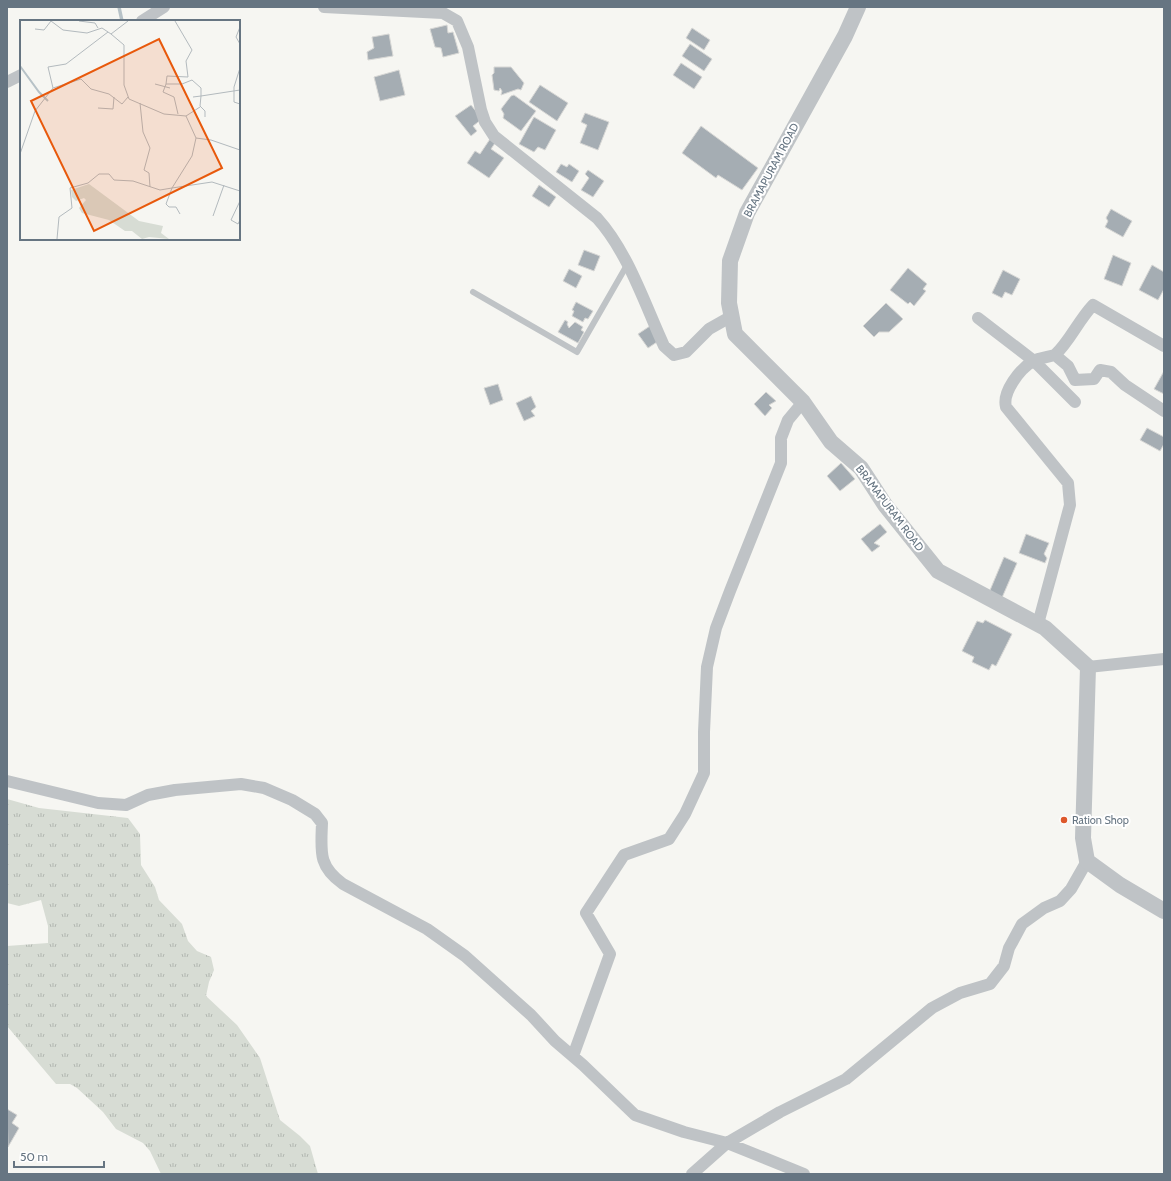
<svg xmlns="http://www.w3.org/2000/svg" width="1171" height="1181" viewBox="0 0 1171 1181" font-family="Cabin,sans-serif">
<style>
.grass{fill:url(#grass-tufts)}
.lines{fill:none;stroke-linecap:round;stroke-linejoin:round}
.stream{stroke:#b7c2c7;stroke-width:3.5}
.building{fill:#a5adb3;stroke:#d7d7d5}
.service{stroke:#bfc3c6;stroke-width:6}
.minor{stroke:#bfc3c6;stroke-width:12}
.tertiary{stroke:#bfc3c6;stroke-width:16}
.poi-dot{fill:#dd582b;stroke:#fff;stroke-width:1.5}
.labels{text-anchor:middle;stroke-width:4;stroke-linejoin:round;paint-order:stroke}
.street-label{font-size:11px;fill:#667582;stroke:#fff}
.poi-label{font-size:11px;fill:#667582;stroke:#fff;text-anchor:start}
.inset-river{fill:none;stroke:#b7c2c7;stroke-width:2}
.inset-road{fill:none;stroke:#b3babe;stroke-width:1}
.view{fill:#e8590c;fill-opacity:0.15;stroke:#e8590c;stroke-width:2}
.inset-edge{fill:none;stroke:#667582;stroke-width:2}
</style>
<defs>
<pattern id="grass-tufts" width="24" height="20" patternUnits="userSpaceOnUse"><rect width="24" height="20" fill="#d7dcd4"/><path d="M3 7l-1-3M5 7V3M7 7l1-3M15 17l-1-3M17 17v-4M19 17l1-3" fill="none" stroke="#b2b7b1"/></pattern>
</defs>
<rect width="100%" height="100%" fill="#f6f6f2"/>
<path class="grass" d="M 7,799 L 39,808 L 128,818 L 140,834 L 141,865 L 155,887 L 159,900 L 182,924 L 188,941 L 197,951 L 211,957 L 214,970 L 209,982 L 206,996 L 237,1025 L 260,1058 L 280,1120 L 300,1136 L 310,1146 L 318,1174 L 161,1174 L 150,1151 L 143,1143 L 116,1129 L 103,1112 L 77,1088 L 70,1084 L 56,1084 L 7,1026 L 7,946 L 48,943 L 48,926 L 41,900 L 19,906 L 7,903 Z"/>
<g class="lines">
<path class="stream" d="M 119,7 L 122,21"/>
</g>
<path class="building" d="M 447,25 L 448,33 L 453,32 L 459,53 L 443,57 L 441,48 L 435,47 L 430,29 Z
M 692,28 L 710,40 L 704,50 L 686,38 Z
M 389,34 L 393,56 L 368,60 L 367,52 L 374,48 L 372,37 Z
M 690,44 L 712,59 L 704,71 L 682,56 Z
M 681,63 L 702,77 L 694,89 L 673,75 Z
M 494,67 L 511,67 L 524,83 L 521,90 L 518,89 L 501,95 L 502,91 L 500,88 L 499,91 L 494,90 L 492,75 L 494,73 Z
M 399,70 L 405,95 L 380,101 L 374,77 Z
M 540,85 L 568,103 L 557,121 L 529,102 Z
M 514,95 L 536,111 L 521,131 L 503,118 L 504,114 L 501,109 L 511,96 Z
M 471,105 L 482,119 L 473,126 L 477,131 L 471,136 L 455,116 Z
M 585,113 L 609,122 L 598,150 L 580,143 L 587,125 L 581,122 Z
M 534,117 L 556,130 L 545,150 L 538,147 L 534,152 L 519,144 Z
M 701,126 L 758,168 L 742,190 L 718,175 L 716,178 L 682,153 Z
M 490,139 L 495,143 L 491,149 L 504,158 L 489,178 L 467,163 L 475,151 L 480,154 Z
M 561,164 L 567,167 L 569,164 L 579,171 L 572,182 L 556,172 Z
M 588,170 L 604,181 L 593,197 L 581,190 L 589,178 L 585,174 Z
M 539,185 L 556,197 L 549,207 L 532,196 Z
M 1111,209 L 1132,221 L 1123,237 L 1105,227 L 1108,221 L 1106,218 Z
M 584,250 L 600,256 L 594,271 L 578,265 Z
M 1113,255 L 1131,263 L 1122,286 L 1104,279 Z
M 1152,265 L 1164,272 L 1164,289 L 1158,300 L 1139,290 Z
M 908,268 L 927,284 L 923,289 L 926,291 L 914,306 L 910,302 L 908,304 L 890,290 Z
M 569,269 L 582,276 L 576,288 L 563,281 Z
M 1003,270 L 1020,279 L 1012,295 L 1005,292 L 1002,298 L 992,293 Z
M 576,302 L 593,311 L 588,319 L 585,318 L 583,322 L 572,316 L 574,311 L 572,310 Z
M 886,303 L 903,319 L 889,332 L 879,332 L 874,337 L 863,326 Z
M 565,320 L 568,322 L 567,324 L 569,328 L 575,322 L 583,327 L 581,330 L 584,332 L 578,343 L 558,332 Z
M 650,326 L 660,340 L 648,348 L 638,334 Z
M 1164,371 L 1164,394 L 1154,389 Z
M 498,384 L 503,400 L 490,405 L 484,388 Z
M 766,392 L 776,401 L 769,405 L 772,408 L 765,416 L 754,404 Z
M 531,396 L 536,407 L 531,411 L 535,416 L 524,421 L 516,403 Z
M 1147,428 L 1164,437 L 1164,444 L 1160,451 L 1140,440 Z
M 841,463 L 855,479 L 840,491 L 827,476 Z
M 880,524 L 887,532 L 874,543 L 880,546 L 872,552 L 861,539 Z
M 1026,534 L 1049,543 L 1044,554 L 1047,558 L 1045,563 L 1019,553 Z
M 1004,557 L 1017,563 L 1001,600 L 988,595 Z
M 985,620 L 1012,634 L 996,666 L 992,664 L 989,670 L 972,662 L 974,657 L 962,651 L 977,621 L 983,623 Z
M 7,1109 L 17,1115 L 12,1123 L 19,1128 L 8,1147 Z"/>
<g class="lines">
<path class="service" d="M 473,292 L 577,352 L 627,265"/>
<path class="minor" d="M 324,7 L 443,13 L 457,21 L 468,47 L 481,110 L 485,122 L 494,136 L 597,218 C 628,252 645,305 664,346 L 674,355 L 686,352 L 709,329 L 732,316
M 142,21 L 164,7
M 7,82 L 21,75
M 978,318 L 1034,361 L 1075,402
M 1164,346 L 1093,305 C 1078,321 1070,341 1055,355 L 1068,366 L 1075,380 L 1094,379 L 1100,370 L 1111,372 L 1125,385 L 1164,411
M 1038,624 L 1070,505 L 1068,483 L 1006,407 C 1002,392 1020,369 1033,361 C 1039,358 1048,357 1055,355
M 1088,667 L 1164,659
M 7,781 L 98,803 L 126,805 L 148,795 L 175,790 L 241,784 L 264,788 L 292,800 L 315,814 L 322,823 C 321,852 318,866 343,884 L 427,929 L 465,956 L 531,1015 L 555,1041 L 583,1065 L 635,1115 L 684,1132 L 727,1143
M 573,1056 L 610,954 L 586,913 L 624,855 L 669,839 L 685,814 L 704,773 L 704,732 L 707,667 L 716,628 L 730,591 L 781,463 L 781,438 L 788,420 L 803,402
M 692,1174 L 727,1143
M 804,1174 L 727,1143 L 780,1112 L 846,1079 L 932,1008 L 960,993 L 990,984 L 1004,966 L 1009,948 L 1022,924 L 1044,908 L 1060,901 L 1071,889 L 1087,861"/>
<path class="tertiary" d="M 858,7 L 845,36 L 747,213 L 730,261 L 729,303 L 735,334 L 803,402 L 831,442 L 861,468 L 885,505 L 938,571 L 1045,628 L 1088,667 L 1083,838 L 1087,861 L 1120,885 L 1164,911"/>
</g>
<circle class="poi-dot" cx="1064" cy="820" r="4"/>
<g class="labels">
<g class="street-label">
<text transform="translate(771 170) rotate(-62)" y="4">BRAMAPURAM ROAD</text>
<text transform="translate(890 508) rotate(53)" y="4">BRAMAPURAM ROAD</text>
</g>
<g class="poi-label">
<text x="1072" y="824">Ration Shop</text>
</g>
</g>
<g transform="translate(20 20)">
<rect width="220" height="220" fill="#f6f6f2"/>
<path d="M 69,164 L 119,201 L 143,206 L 141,213 L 149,219 L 129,217 L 122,219 L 112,211 L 105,211 L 89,200 L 62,193 L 59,188 L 66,180 L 64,178 L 56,181 L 52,177 L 51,170 Z" fill="#d7dcd4"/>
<path class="inset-river" d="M 0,46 L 19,72 L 28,81"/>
<path class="inset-road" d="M 31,1 L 43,10 L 67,13 L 82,8 L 91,14 L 108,1M 59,1 L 75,3 L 78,8M 155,1 L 172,30 L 166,41 L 168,57 L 147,56 L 146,64 L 162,64 L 172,60 L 181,68 L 181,76 L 173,77M 220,7 L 216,17 L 220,24M 15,9 L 24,10 L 31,1M 91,14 L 104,25 L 104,65 L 109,79 L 144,94 L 166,96 L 176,118 L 191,120 L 220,130M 220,48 L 214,67 L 214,82 L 220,84M 135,64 L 150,68M 146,64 L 143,72 L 154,77 L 158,94M 33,68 L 28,47 L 46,44 L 88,12M 120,83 L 123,112 L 130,128 L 124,150 L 129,153 L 130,167M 78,88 L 93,89 L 94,77M 166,96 L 180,87M 185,97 L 185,91 L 180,86 L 181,76 L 220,70M 176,118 L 172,136 L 152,168 L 192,162 L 220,171M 0,134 L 15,91 L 33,68 L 61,59 L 71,69 L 89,74 L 102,84 L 108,77M 152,168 L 146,184 L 149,187 L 156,187 L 160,194M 220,181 L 211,200 L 218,204 L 220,200M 193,196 L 204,165M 37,219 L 39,197 L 52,188 L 50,168 L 68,163 L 79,154 L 89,154 L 94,160 L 113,161 L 140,170 L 152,168"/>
<path class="view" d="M 139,19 L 202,148 L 74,211 L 11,81 Z"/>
<rect width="220" height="220" class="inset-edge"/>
</g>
<rect width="1171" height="1181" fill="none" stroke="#667582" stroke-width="16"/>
<path d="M14 1161v6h90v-6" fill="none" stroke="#667582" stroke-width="2"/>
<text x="20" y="1161" font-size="12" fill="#667582" stroke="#ffffff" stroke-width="3" paint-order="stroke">50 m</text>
</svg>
